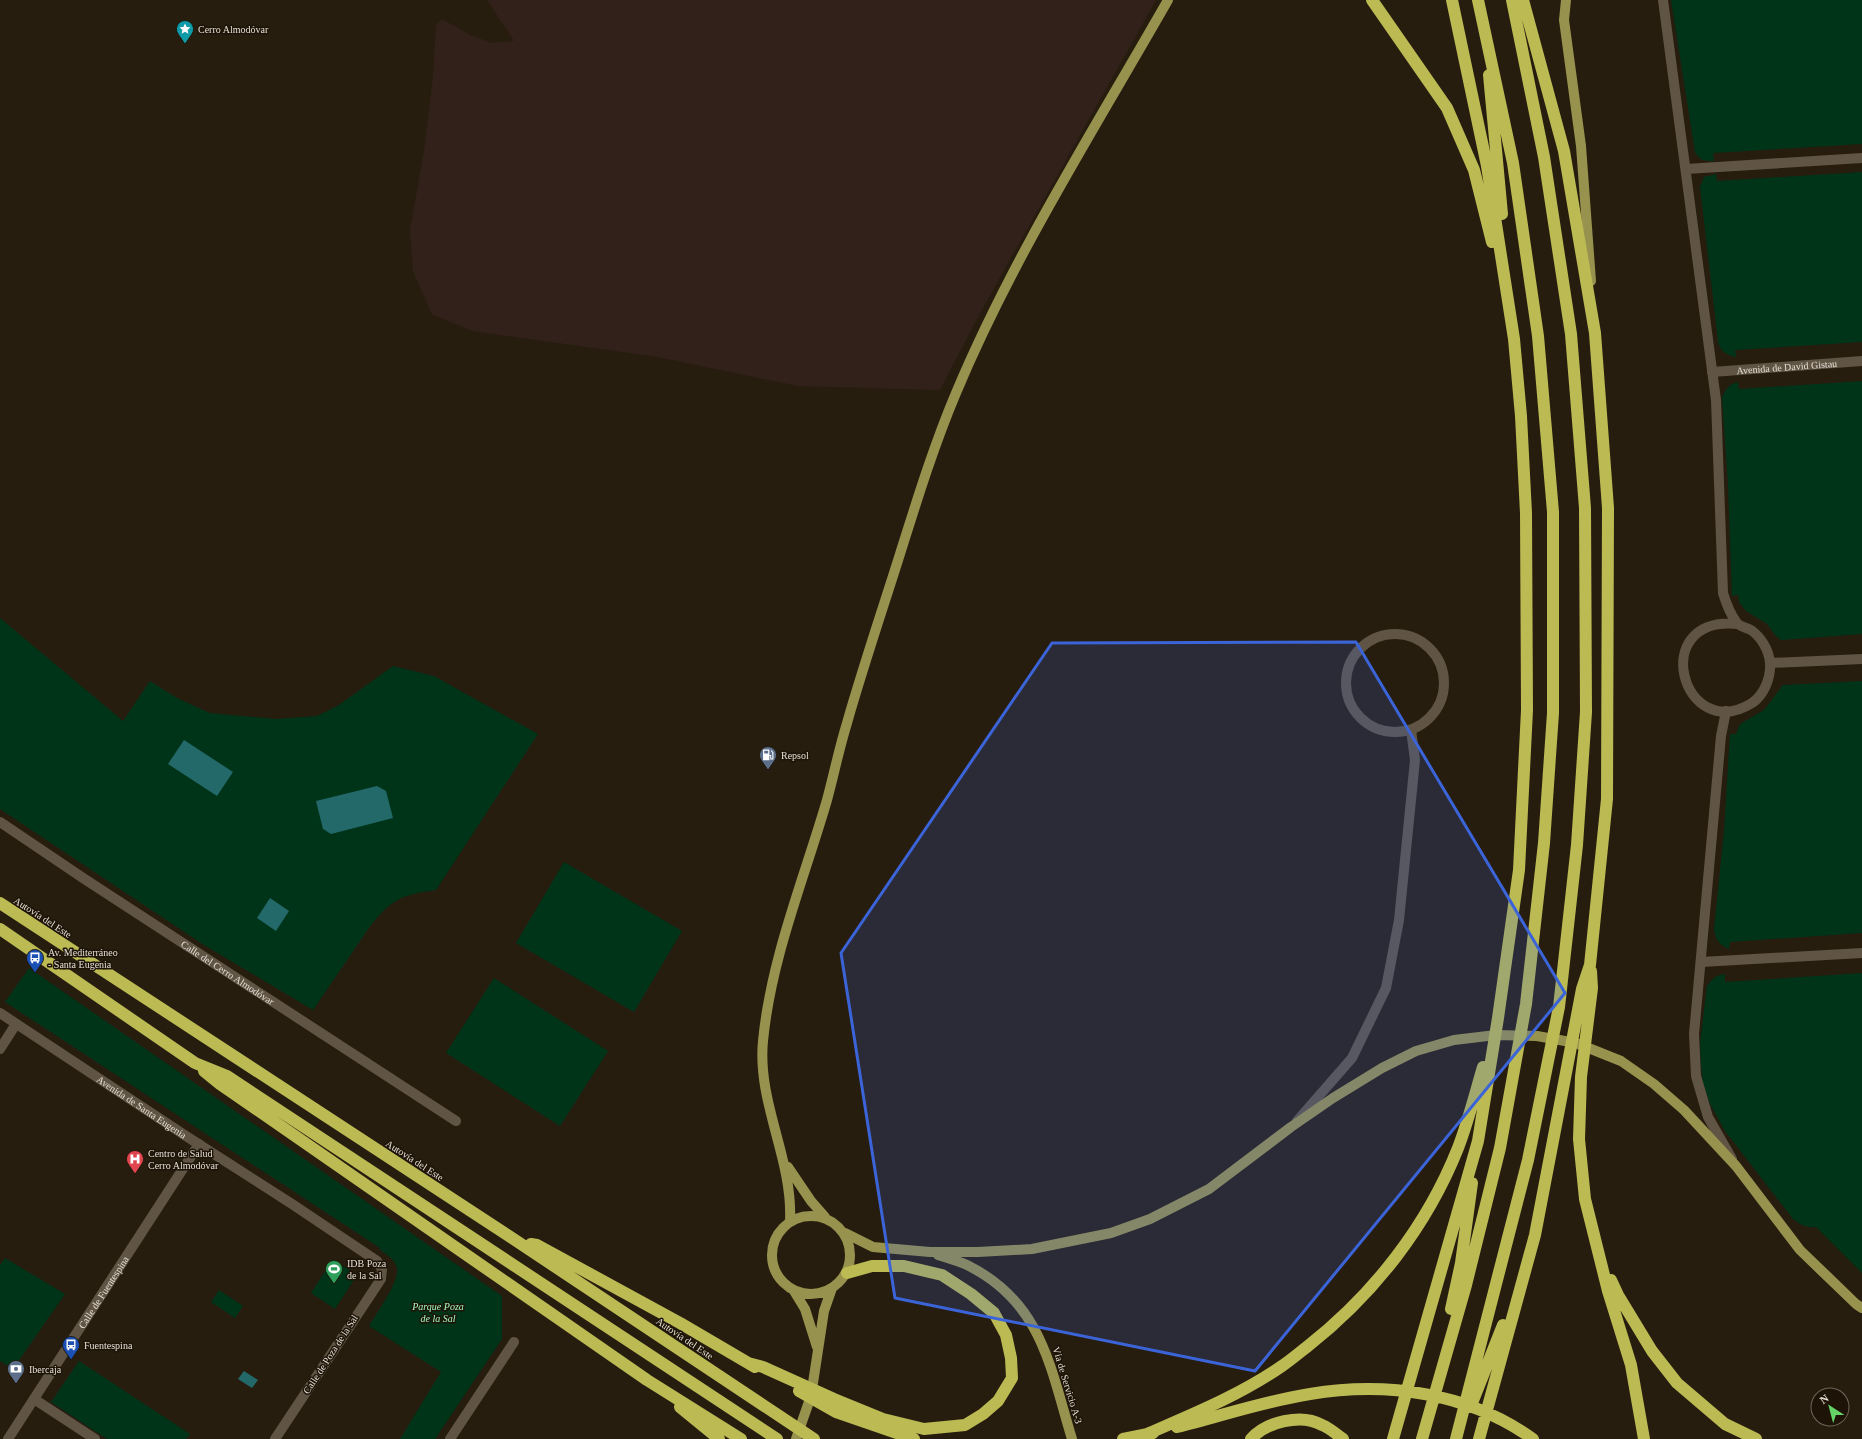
<svg xmlns="http://www.w3.org/2000/svg" width="1862" height="1439" viewBox="0 0 1862 1439" font-family="Georgia,serif">
<style>
.industrial{fill:#32211a}
.green{fill:#003419}
.water{fill:#23696a}
.lines{fill:none;stroke-linecap:round;stroke-linejoin:round}
.minor{stroke:#605545;stroke-width:10}
.major{stroke:#97924d;stroke-width:10}
.highway{stroke:#bbba53;stroke-width:12}
.marked{fill:#3b64d8;fill-opacity:0.2;stroke:#3b64d8;stroke-width:3;stroke-linejoin:round}
.labels{text-anchor:middle;stroke-width:3;stroke-linejoin:round;paint-order:stroke}
.poi-label{font-size:10px;fill:#e6dfd6;stroke:#1d1407;text-anchor:start}
.street-label{font-size:10px;fill:#e6dfd6;stroke:#1d1407}
.park-label{font-size:10px;font-style:italic;fill:#a4fbc2;stroke:#1d1407}
</style>
<rect width="100%" height="100%" fill="#271d0f"/>
<path class="industrial" d="M 487,0 L 1156,0 L 980,313 L 940,390 L 798,386 L 658,357 L 472,331 L 432,314 L 413,271 L 410,230 L 424,151 L 433,77 L 436,25 L 442,19 L 470,35 L 492,43 L 514,41 Z"/>
<path class="green" d="M 1671,0 L 1862,0 L 1862,144 L 1713,153 L 1714,161 C 1705,161 1700,161 1695,152 Z
M 1862,172 L 1862,342 L 1735,350 L 1736,357 C 1726,355 1720,351 1718,341 L 1700,187 L 1704,177 L 1716,174 L 1717,181 Z
M 1862,381 L 1862,634 L 1781,640 L 1776,636 L 1767,624 L 1746,611 L 1739,602 L 1738,595 L 1732,596 L 1728,484 L 1722,397 C 1726,389 1729,384 1738,382 L 1739,389 Z
M 0,618 L 123,721 L 150,681 L 177,698 L 210,713 L 276,719 L 317,716 L 339,705 L 393,666 L 434,676 L 538,734 L 436,890 C 402,895 393,898 371,925 L 313,1010 L 204,945 L 0,809 Z
M 1862,681 L 1862,933 L 1730,942 L 1729,949 C 1719,945 1715,939 1714,929 L 1724,831 L 1730,734 L 1736,734 L 1740,724 L 1764,710 L 1783,685 Z
M 564,862 L 682,931 L 634,1012 L 516,943 Z
M 29,968 L 502,1296 L 502,1339 L 435,1439 L 400,1439 L 441,1372 L 369,1326 C 376,1314 400,1281 397,1268 C 395,1259 387,1255 380,1250 L 380,1248 L 5,1002 Z
M 1862,973 L 1862,1273 L 1816,1227 C 1806,1228 1801,1225 1793,1219 L 1725,1131 L 1709,1102 L 1703,1082 L 1701,1065 L 1700,1044 L 1707,986 C 1712,979 1716,975 1725,974 L 1725,982 Z
M 494,978 L 608,1051 L 560,1126 L 446,1053 Z
M 5,1258 L 65,1294 L 13,1369 L 0,1361 L 0,1265 Z
M 333,1259 L 357,1275 L 335,1309 L 311,1293 Z
M 219,1290 L 243,1306 L 235,1318 L 211,1302 Z
M 79,1361 L 190,1434 L 186,1439 L 107,1439 L 51,1402 Z"/>
<path class="water" d="M 184,740 L 233,772 L 217,796 L 168,764 Z
M 377,786 L 386,791 L 393,818 L 331,834 L 323,829 L 316,801 Z
M 270,898 L 289,911 L 276,931 L 257,918 Z
M 244,1371 L 258,1380 L 252,1388 L 238,1379 Z"/>
<g class="lines">
<g class="minor">
<path d="M 1663,0 L 1716,400 L 1723,593 C 1726,603 1730,614 1737,623 C 1740,627 1746,627 1751,630 C 1761,637 1769,650 1770,663 C 1771,678 1764,695 1752,703 C 1683,746 1646,615 1738,624"/>
<path d="M 1686,169 L 1862,158"/>
<path id="s1" d="M 1712,372 L 1862,361"/>
<circle cx="1395" cy="683" r="49"/>
<path d="M 1770,663 L 1862,659"/>
<path d="M 1726,711 L 1721,736 L 1694,1034 L 1696,1076 L 1708,1117 L 1732,1159"/>
<path id="s2" d="M 0,822 L 83,878 L 456,1121"/>
<path d="M 1701,962 L 1862,953"/>
<path id="s3" d="M 0,1013 L 186,1136 L 292,1204 L 377,1261 L 382,1269 L 381,1279 L 275,1439"/>
<path d="M 0,1049 L 16,1024"/>
<path d="M 1297,1121 L 1352,1058 L 1386,988 L 1399,920 L 1415,760 L 1411,730"/>
<path d="M 34,1399 L 95,1439"/>
<path id="s4" d="M 8,1439 L 199,1144"/>
<path d="M 450,1439 L 514,1342"/>
</g>
<path class="major" d="M 1566,0 L 1564,20 L 1581,146 L 1591,281
M 788,1167 L 811,1201 L 825,1217
M772 1255a39 39 0 1 1 78 0a39 39 0 1 1-78 0Z
M 790,1221 C 793,1159 757,1103 763,1041 C 771,958 804,879 827,800 C 834,774 839,749 847,723 C 863,667 882,611 900,554 C 917,500 934,445 956,393 C 1013,257 1095,128 1168,0
M 845,1233 L 873,1247 L 930,1252 L 978,1252 L 1032,1249 L 1111,1233 L 1150,1219 L 1209,1189 L 1291,1127 L 1333,1098 L 1382,1068 L 1416,1051 L 1454,1040 L 1496,1035 L 1537,1036 L 1576,1043 L 1621,1061 L 1654,1084 L 1684,1110 L 1736,1166 L 1800,1250 L 1856,1304 L 1862,1308
M 938,1255 C 947,1258 958,1261 967,1265 C 1042,1302 1050,1367 1072,1439
M 794,1291 L 805,1309 L 817,1347
M 796,1439 L 811,1396 L 824,1311 L 832,1288"/>
<path class="highway" d="M 1372,0 L 1447,108 L 1474,170 L 1492,242
M 1489,75 L 1502,214
M 0,903 L 512,1238 L 814,1439
M 0,929 L 195,1063 L 227,1076 L 777,1439
M 1591,971 L 1592,988 L 1581,1077 L 1579,1139 L 1585,1199 L 1608,1291 L 1631,1365 L 1644,1439
M 204,1071 L 220,1084 L 647,1380 L 741,1439
M 531,1244 L 537,1245 L 680,1323 L 755,1367
M 1611,1280 L 1618,1295 L 1652,1351 L 1677,1383 L 1725,1424 L 1756,1439
M 1451,1309 L 1461,1263 L 1472,1183
M 748,1363 L 763,1367 L 834,1399 L 883,1419 L 924,1429 L 965,1425 L 983,1414 L 998,1401 L 1012,1378 L 1011,1358 L 1006,1335 L 994,1313 L 971,1294 L 942,1275 L 904,1266 L 872,1266 L 847,1273
M 799,1391 L 836,1412 L 914,1439
M 1472,1403 L 1503,1325
M 680,1407 L 719,1439
M 1177,1427 C 1221,1416 1265,1401 1310,1394 C 1387,1381 1469,1393 1533,1439
M 1147,1434 C 1193,1414 1240,1395 1282,1366 C 1291,1360 1299,1353 1308,1346 C 1374,1294 1427,1226 1458,1148 C 1468,1122 1475,1094 1483,1067
M 1123,1439 L 1153,1433
M 1251,1439 C 1266,1422 1301,1413 1322,1425 C 1330,1428 1336,1434 1343,1439
M 1393,1439 L 1478,1141 L 1498,1018 L 1519,870 L 1527,710 L 1526,513 L 1521,416 L 1514,339 L 1487,166 L 1452,0
M 1422,1439 L 1466,1285 L 1500,1148 L 1526,1004 L 1544,843 L 1553,713 L 1553,512 L 1538,336 L 1513,163 L 1478,0
M 1456,1439 L 1528,1160 L 1559,1007 L 1577,845 L 1586,712 L 1585,508 L 1571,334 L 1544,157 L 1512,0
M 1479,1439 L 1535,1235 L 1582,989 L 1590,965 L 1607,799 L 1608,508 L 1595,333 L 1564,151 L 1523,0"/>
</g>
<path class="marked" d="M 1356,642 L 1565,993 L 1255,1371 L 895,1298 L 841,953 L 1052,643 Z"/>
<defs>
<symbol id="sight-pin" viewBox="-11 -11 22 30"><path d="M0 17L-7.5 6A9.5 9.5 0 1 1 7.5 6Z" fill="#0f9aa8" stroke="#1d1407"/><path d="M0-6L1.8-2.2L6-1.7L2.9 1.2L3.7 5.4L0 3.3L-3.7 5.4L-2.9 1.2L-6-1.7L-1.8-2.2Z" fill="#fff"/></symbol>
<symbol id="fuel-pin" viewBox="-11 -11 22 30"><path d="M0 17L-7.5 6A9.5 9.5 0 1 1 7.5 6Z" fill="#5c6f8a" stroke="#1d1407"/><path d="M-5.5-6h7V0h2V4h1.3V-2.5L3-4.5l.8-.8L6-3V5H2.5V1h-1V6h-7ZM-4.2-4.7v3.2H.2V-4.7Z" fill="#fff"/></symbol>
<symbol id="bus-pin" viewBox="-11 -11 22 30"><path d="M0 17L-7.5 6A9.5 9.5 0 1 1 7.5 6Z" fill="#1a4fb4" stroke="#1d1407"/><path d="M-5-6H5V4H4V6H2V4H-2V6H-4V4H-5ZM-3.5-4V0h7V-4ZM-3.5 1.2v1.5H-2V1.2ZM2 1.2v1.5H3.5V1.2Z" fill="#fff"/></symbol>
<symbol id="hospital-pin" viewBox="-11 -11 22 30"><path d="M0 17L-7.5 6A9.5 9.5 0 1 1 7.5 6Z" fill="#e0444e" stroke="#1d1407"/><path d="M-5-5h3v3.5h4V-5h3V5h-3V1.5h-4V5h-3Z" fill="#fff"/></symbol>
<symbol id="stadium-pin" viewBox="-11 -11 22 30"><path d="M0 17L-7.5 6A9.5 9.5 0 1 1 7.5 6Z" fill="#2e9e5b" stroke="#1d1407"/><path d="M0-5a6.5 5 0 1 0 0 10a6.5 5 0 1 0 0-10ZM-3.5-1.8h7v3.6h-7Z" fill="#fff"/></symbol>
<symbol id="bank-pin" viewBox="-11 -11 22 30"><path d="M0 17L-7.5 6A9.5 9.5 0 1 1 7.5 6Z" fill="#5c6f8a" stroke="#1d1407"/><path d="M-6-4H6V4H-6ZM0-2.3a2.3 2.3 0 1 0 0 4.6a2.3 2.3 0 1 0 0-4.6Z" fill="#fff"/></symbol>
</defs>
<g fill-rule="evenodd">
<use href="#sight-pin" x="175" y="19" width="20" height="27"/>
<use href="#fuel-pin" x="758" y="745" width="20" height="27"/>
<use href="#bus-pin" x="25" y="948" width="20" height="27"/>
<use href="#hospital-pin" x="125" y="1149" width="20" height="27"/>
<use href="#stadium-pin" x="324" y="1259" width="20" height="27"/>
<use href="#bus-pin" x="61" y="1335" width="20" height="27"/>
<use href="#bank-pin" x="6" y="1359" width="20" height="27"/>
</g>
<g class="labels">
<g class="poi-label">
<text x="198" y="33">Cerro Almodóvar</text>
<text x="781" y="759">Repsol</text>
<text x="48" y="956">Av. Mediterráneo<tspan x="48" dy="12">- Santa Eugenia</tspan></text>
<text x="148" y="1157">Centro de Salud<tspan x="148" dy="12">Cerro Almodóvar</tspan></text>
<text x="347" y="1267">IDB Poza<tspan x="347" dy="12">de la Sal</tspan></text>
<text x="84" y="1349">Fuentespina</text>
<text x="29" y="1373">Ibercaja</text>
</g>
<g class="street-label">
<text dy="4" stroke="none"><textPath href="#s1" startOffset="75">Avenida de David Gistau</textPath></text>
<text transform="translate(43 917) rotate(33)" y="4">Autovía del Este</text>
<text dy="4" stroke="none"><textPath href="#s2" startOffset="273">Calle del Cerro Almodóvar</textPath></text>
<text dy="4" stroke="none"><textPath href="#s3" startOffset="170">Avenida de Santa Eugenia</textPath></text>
<text transform="translate(415 1160) rotate(33)" y="4">Autovía del Este</text>
<text dy="4" stroke="none"><textPath href="#s4" startOffset="175">Calle de Fuentespina</textPath></text>
<text transform="translate(685 1338) rotate(34)" y="4">Autovía del Este</text>
<text transform="translate(330 1354) rotate(-57)" y="4">Calle de Poza de la Sal</text>
<text transform="translate(1068 1385) rotate(73)" y="4">Vía de Servicio A-3</text>
</g>
<g class="park-label">
<text x="438" y="1310">Parque Poza<tspan x="438" dy="12">de la Sal</tspan></text>
</g>
</g>
<g transform="translate(1830 1407) rotate(324)"><circle r="19" fill="#1d1407" stroke="#6d655a"/>
<path d="M0-3L7 15L0 10L-7 15Z" fill="#64d468"/>
<text y="-6" font-size="11" font-weight="bold" text-anchor="middle" fill="#e6dfd6">N</text>
</g>
</svg>
